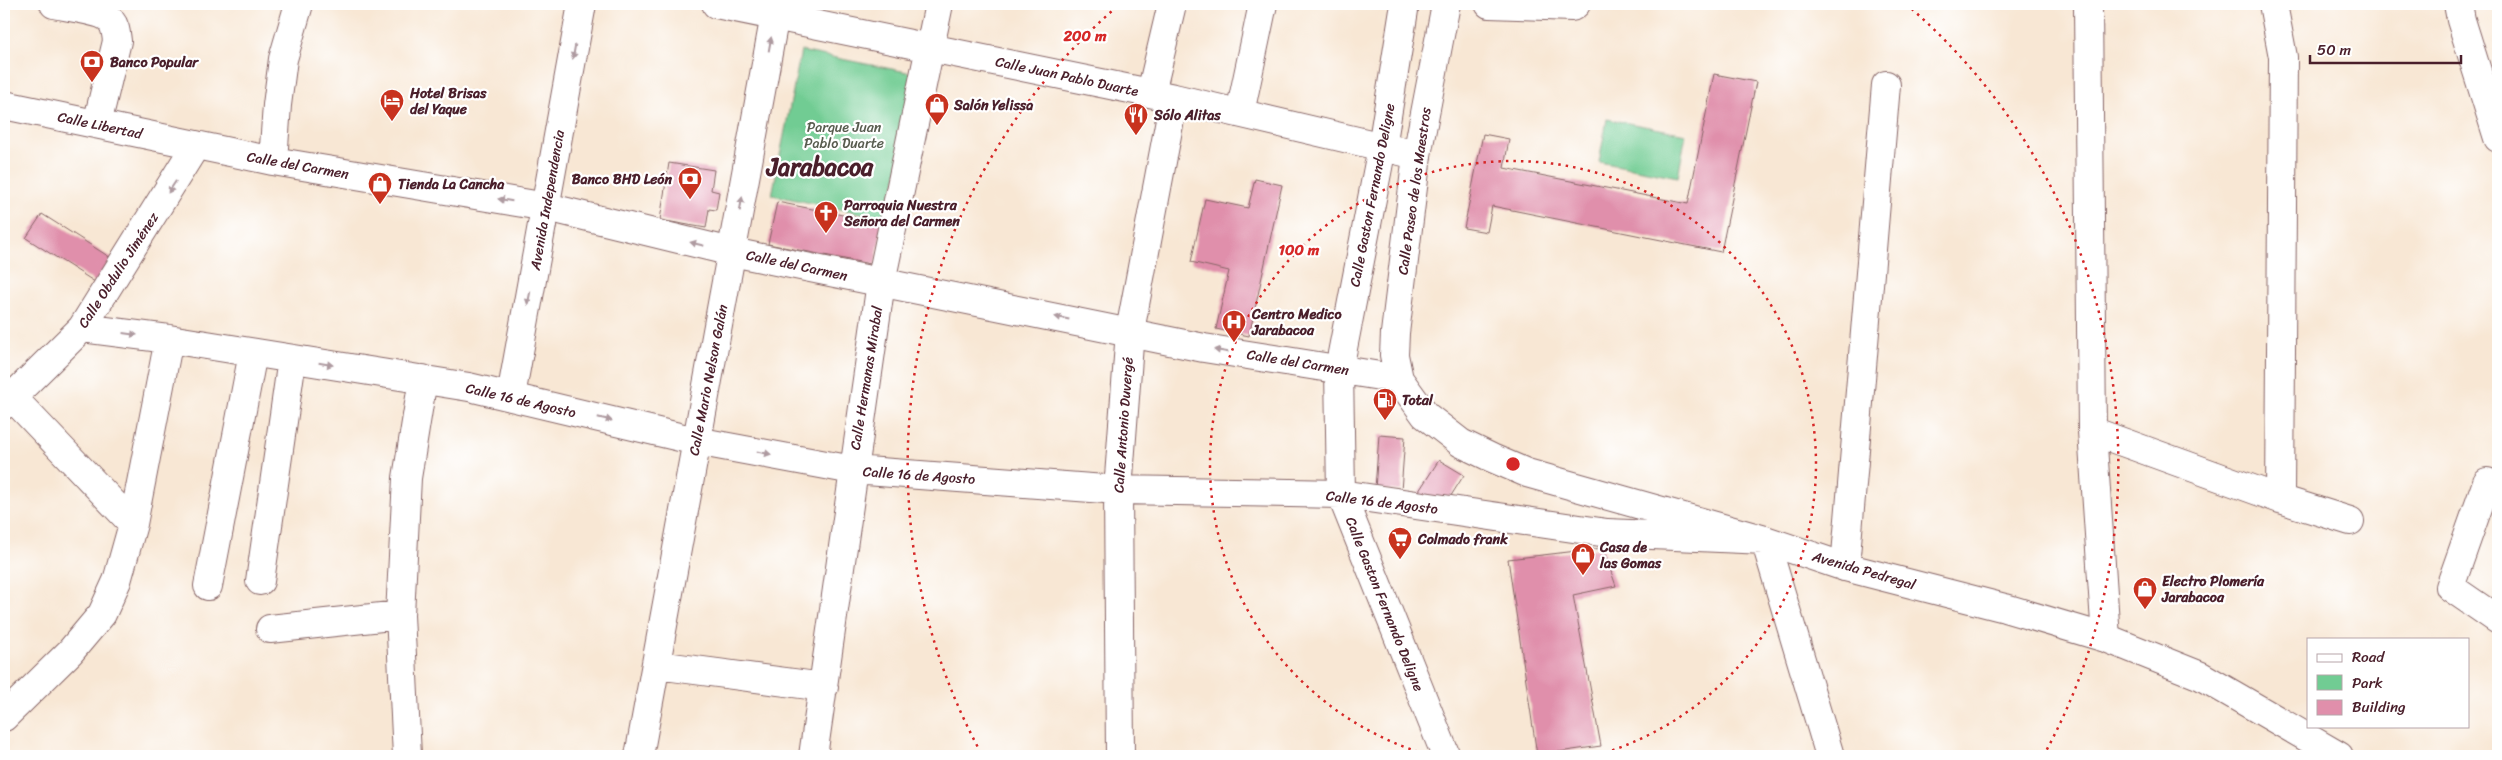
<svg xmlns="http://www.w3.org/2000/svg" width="2502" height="760" viewBox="0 0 2502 760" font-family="Sriracha,sans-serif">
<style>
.green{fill:#71cc93;stroke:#5e765f}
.building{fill:#e08fab}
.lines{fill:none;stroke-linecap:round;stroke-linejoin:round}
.minor-casing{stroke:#876566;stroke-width:30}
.major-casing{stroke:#876566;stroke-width:30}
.minor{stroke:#fff;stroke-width:28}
.major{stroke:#fff;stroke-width:28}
.oneway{fill:#ae9aa0}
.ring{fill:none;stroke:#d62828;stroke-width:2.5;stroke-dasharray:2.5 5}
.labels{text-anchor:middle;stroke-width:4.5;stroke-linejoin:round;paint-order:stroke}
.poi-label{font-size:14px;font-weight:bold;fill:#4a1f2b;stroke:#fff;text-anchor:start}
.street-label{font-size:14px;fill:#4a1f2b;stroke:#fff}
.park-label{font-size:14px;fill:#585c4f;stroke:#fff}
.town-label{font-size:24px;font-weight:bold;fill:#4a1f2b;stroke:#fff}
.centre{fill:#d62828;stroke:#fff;stroke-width:2.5}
.ring-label{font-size:15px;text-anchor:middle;font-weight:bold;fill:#d62828;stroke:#fff;stroke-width:4.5;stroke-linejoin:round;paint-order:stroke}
</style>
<rect width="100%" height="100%" fill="#fff"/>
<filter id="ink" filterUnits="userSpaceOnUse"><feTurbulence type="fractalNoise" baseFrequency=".02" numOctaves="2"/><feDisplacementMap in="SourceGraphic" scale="10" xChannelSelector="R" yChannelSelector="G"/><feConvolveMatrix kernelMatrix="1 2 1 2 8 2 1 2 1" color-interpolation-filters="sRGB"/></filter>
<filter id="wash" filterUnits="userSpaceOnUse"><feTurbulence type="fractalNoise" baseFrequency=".0096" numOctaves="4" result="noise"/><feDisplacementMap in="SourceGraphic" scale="20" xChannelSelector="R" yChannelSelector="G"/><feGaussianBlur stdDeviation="1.12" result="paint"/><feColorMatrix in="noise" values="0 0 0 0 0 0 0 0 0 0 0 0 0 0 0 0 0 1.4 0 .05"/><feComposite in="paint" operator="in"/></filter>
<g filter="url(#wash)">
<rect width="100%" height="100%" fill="#f8e7d4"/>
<path class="green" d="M 801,51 L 917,74 L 888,219 L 772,195 Z
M 1607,119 L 1686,134 L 1678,177 L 1599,162 Z"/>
<g id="blocks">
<path class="building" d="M 1714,74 L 1756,82 L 1721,252 L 1492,206 L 1487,232 L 1464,228 L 1483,134 L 1509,139 L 1504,168 L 1688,204 Z
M 669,163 L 714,170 L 711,190 L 719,192 L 716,210 L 709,209 L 706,228 L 660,220 Z
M 1255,179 L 1282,185 L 1249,336 L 1216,329 L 1229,271 L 1191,262 L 1205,199 L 1248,208 Z
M 777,202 L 883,223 L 875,265 L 768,244 Z
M 42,214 L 122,265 L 106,289 L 26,238 Z
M 1379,435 L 1405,437 L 1401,491 L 1375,489 Z
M 1439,460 L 1464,475 L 1442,510 L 1417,494 Z
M 1603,548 L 1616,586 L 1573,595 L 1601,746 L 1537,755 L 1508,559 Z"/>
</g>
</g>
<g filter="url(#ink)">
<use href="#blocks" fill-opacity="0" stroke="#876566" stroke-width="1"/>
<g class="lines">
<defs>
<path id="minor" d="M 54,4 C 67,7 104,11 111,21 C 116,27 116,34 117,41 L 97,124
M 716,4 L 1174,98 L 1417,155
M 1405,4 L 1382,147 L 1339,369 L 1341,494 L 1446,756
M 1489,4 L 1572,7 L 1576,4
M 2088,4 L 2092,431 L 2106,638
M 2273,4 L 2283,57 L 2280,499
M 2458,4 L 2461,20 L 2498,138
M 1151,93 L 1172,4
M 4,105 L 273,161 L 547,207 L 732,252 L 1204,348 L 1399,379
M 1240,113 L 1263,4
M 273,161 L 277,105 L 283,59 L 299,4
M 82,328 L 169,339 L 469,387 L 696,441 L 853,470 L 1118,490 L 1341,494 L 1607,533 L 1765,540 L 1830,756
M 511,396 L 582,4
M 12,397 L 133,524
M 4,405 L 82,328 L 196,145
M 2092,431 L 2280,499 L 2350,521
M 2487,482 L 2450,587 L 2498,620
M 1845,567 L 1886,85
M 260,581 L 292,359
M 208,586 L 253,353
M 270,629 L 400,615
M 657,665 L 824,687
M 4,717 L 70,652 L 102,614 L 117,581 L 133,524 L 169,339
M 407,756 L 400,615 L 407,478 L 423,379
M 639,756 L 777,4
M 813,756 L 881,282 L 939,4
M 1120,756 L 1118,490 L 1130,331 L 1174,98"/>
<path id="major" d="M 1446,4 L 1417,155 L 1395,333 L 1394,355 L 1399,379 L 1425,415 L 1461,443 L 1492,458 L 1527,473 L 1765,540 L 1845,567 L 2005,608 L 2106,638 L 2201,676 L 2339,756"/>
</defs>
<use href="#minor" class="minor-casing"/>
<use href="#major" class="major-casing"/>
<use href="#minor" class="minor"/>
<use href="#major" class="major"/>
</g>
<defs><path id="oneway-solid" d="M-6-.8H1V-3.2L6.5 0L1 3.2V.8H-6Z" transform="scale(1.25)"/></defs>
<g class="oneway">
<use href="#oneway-solid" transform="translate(770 44) rotate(-80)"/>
<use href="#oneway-solid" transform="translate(574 52) rotate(100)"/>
<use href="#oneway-solid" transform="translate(172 187) rotate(123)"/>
<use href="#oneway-solid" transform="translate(505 200) rotate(-171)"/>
<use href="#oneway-solid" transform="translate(741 204) rotate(-80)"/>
<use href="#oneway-solid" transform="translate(697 244) rotate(-166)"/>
<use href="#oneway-solid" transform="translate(529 298) rotate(101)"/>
<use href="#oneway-solid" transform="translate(1062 318) rotate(-169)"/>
<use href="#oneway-solid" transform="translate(130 334) rotate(7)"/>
<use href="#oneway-solid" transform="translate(1221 351) rotate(-171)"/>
<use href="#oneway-solid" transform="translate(326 364) rotate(9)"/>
<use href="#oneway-solid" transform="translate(605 419) rotate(14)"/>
<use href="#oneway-solid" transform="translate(764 453) rotate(11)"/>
</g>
</g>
<g class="ring">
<path d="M1432 756A303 303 0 1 1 1594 756"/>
<path d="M981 753A605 605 0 0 1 1120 4M1906 4A605 605 0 0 1 2045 753"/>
</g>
<defs>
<symbol id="bank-pin" viewBox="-11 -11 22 30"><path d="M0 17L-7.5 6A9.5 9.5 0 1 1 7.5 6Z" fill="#c8321e" stroke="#fff"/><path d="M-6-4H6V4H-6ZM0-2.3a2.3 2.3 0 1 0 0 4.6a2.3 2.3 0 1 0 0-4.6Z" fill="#fff"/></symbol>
<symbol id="hotel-pin" viewBox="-11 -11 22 30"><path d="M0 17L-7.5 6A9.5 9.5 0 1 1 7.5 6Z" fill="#c8321e" stroke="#fff"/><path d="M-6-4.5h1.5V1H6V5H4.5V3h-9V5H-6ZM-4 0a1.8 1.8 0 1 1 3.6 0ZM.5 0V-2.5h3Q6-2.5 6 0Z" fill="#fff"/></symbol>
<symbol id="shop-pin" viewBox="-11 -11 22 30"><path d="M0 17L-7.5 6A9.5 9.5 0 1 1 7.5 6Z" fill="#c8321e" stroke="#fff"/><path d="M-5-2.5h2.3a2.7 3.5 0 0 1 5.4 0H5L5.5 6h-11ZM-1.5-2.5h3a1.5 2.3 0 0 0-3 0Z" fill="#fff"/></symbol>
<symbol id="restaurant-pin" viewBox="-11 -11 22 30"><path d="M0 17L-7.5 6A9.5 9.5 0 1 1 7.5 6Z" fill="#c8321e" stroke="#fff"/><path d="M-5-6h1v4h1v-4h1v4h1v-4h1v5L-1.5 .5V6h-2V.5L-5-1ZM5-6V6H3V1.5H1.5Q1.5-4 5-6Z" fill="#fff"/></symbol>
<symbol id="church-pin" viewBox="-11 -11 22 30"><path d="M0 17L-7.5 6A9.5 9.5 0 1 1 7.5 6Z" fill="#c8321e" stroke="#fff"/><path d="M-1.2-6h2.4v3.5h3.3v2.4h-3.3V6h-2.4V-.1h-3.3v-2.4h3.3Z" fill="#fff"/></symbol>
<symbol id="hospital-pin" viewBox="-11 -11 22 30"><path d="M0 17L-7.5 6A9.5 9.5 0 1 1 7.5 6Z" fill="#c8321e" stroke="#fff"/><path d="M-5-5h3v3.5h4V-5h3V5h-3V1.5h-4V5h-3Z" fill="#fff"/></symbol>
<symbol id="fuel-pin" viewBox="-11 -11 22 30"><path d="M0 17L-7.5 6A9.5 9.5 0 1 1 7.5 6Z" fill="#c8321e" stroke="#fff"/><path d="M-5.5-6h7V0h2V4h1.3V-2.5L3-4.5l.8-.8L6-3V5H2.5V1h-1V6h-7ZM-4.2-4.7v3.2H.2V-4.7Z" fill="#fff"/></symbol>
<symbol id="supermarket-pin" viewBox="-11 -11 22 30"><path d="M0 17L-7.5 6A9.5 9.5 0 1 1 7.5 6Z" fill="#c8321e" stroke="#fff"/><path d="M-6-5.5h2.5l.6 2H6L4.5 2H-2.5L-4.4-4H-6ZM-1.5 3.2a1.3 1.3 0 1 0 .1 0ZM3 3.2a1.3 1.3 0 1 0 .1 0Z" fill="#fff"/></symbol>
</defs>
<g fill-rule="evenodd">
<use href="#bank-pin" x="78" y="48" width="28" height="38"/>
<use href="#hotel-pin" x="378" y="87" width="28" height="38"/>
<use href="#shop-pin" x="923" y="91" width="28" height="38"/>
<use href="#restaurant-pin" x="1122" y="101" width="28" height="38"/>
<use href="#bank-pin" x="676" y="165" width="28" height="38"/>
<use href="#shop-pin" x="366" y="170" width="28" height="38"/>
<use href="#church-pin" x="812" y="199" width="28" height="38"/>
<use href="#hospital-pin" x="1220" y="308" width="28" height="38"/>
<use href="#fuel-pin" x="1371" y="386" width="28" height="38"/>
<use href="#supermarket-pin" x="1386" y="525" width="28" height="38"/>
<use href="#shop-pin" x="1569" y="541" width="28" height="38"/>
<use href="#shop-pin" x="2131" y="575" width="28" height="38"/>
</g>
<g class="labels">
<g class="poi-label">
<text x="110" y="67">Banco Popular</text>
<text x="410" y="98">Hotel Brisas<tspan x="410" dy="16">del Yaque</tspan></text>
<text x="954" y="110">Salón Yelissa</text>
<text x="1154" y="120">Sólo Alitas</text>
<text x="672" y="184" text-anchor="end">Banco BHD León</text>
<text x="398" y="189">Tienda La Cancha</text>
<text x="844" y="210">Parroquia Nuestra<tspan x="844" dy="16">Señora del Carmen</tspan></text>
<text x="1252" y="319">Centro Medico<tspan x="1252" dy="16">Jarabacoa</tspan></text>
<text x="1402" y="405">Total</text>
<text x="1418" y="544">Colmado frank</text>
<text x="1600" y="552">Casa de<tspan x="1600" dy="16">las Gomas</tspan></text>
<text x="2162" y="586">Electro Plomería<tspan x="2162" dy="16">Jarabacoa</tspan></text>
</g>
<g class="street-label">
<text transform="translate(1067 76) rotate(12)" y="5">Calle Juan Pablo Duarte</text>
<text transform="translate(100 125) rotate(12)" y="5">Calle Libertad</text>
<text transform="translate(298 165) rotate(10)" y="5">Calle del Carmen</text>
<text transform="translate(1414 191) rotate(-82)" y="5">Calle Paseo de los Maestros</text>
<text transform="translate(1372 195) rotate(-79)" y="5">Calle Gaston Fernando Deligne</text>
<text transform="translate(547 200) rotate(-80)" y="5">Avenida Independencia</text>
<text transform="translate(797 265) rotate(12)" y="5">Calle del Carmen</text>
<text transform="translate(118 270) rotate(-57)" y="5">Calle Obdulio Jiménez</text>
<text transform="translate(1298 362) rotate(9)" y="5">Calle del Carmen</text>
<text transform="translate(866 378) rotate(-81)" y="5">Calle Hermanas Mirabal</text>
<text transform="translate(708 380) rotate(-79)" y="5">Calle Mario Nelson Galán</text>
<text transform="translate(521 400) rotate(13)" y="5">Calle 16 de Agosto</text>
<text transform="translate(1123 425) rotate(-86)" y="5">Calle Antonio Duvergé</text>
<text transform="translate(919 475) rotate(4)" y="5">Calle 16 de Agosto</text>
<text transform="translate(1382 502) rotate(7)" y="5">Calle 16 de Agosto</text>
<text transform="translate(1864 570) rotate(16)" y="5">Avenida Pedregal</text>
<text transform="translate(1385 604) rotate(68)" y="5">Calle Gaston Fernando Deligne</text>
</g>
<g class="park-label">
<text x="844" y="132">Parque Juan<tspan x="844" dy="16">Pablo Duarte</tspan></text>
</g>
<g class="town-label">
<text x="820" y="175">Jarabacoa</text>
</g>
</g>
<circle cx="1513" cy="464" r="8" class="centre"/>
<g class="ring-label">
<text x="1085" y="41">200 m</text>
<text x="1299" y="255">100 m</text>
</g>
<rect width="2502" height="760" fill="none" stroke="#fff" stroke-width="20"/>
<rect x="2307" y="638" width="162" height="90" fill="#ffffff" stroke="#b7a5aa"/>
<rect x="2317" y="654" width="25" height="8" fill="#ffffff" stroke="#b7a5aa"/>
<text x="2352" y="662" font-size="15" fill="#4a1f2b">Road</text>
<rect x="2317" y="675" width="25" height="15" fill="#71cc93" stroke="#b7a5aa"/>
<text x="2352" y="688" font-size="15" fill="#4a1f2b">Park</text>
<rect x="2317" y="700" width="25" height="15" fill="#e08fab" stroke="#b7a5aa"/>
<text x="2352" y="712" font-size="15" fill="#4a1f2b">Building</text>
<path d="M2310 55v8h151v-8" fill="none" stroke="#4a1f2b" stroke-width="2.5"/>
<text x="2317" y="55" font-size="15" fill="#4a1f2b" stroke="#ffffff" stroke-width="4" paint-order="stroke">50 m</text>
</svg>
